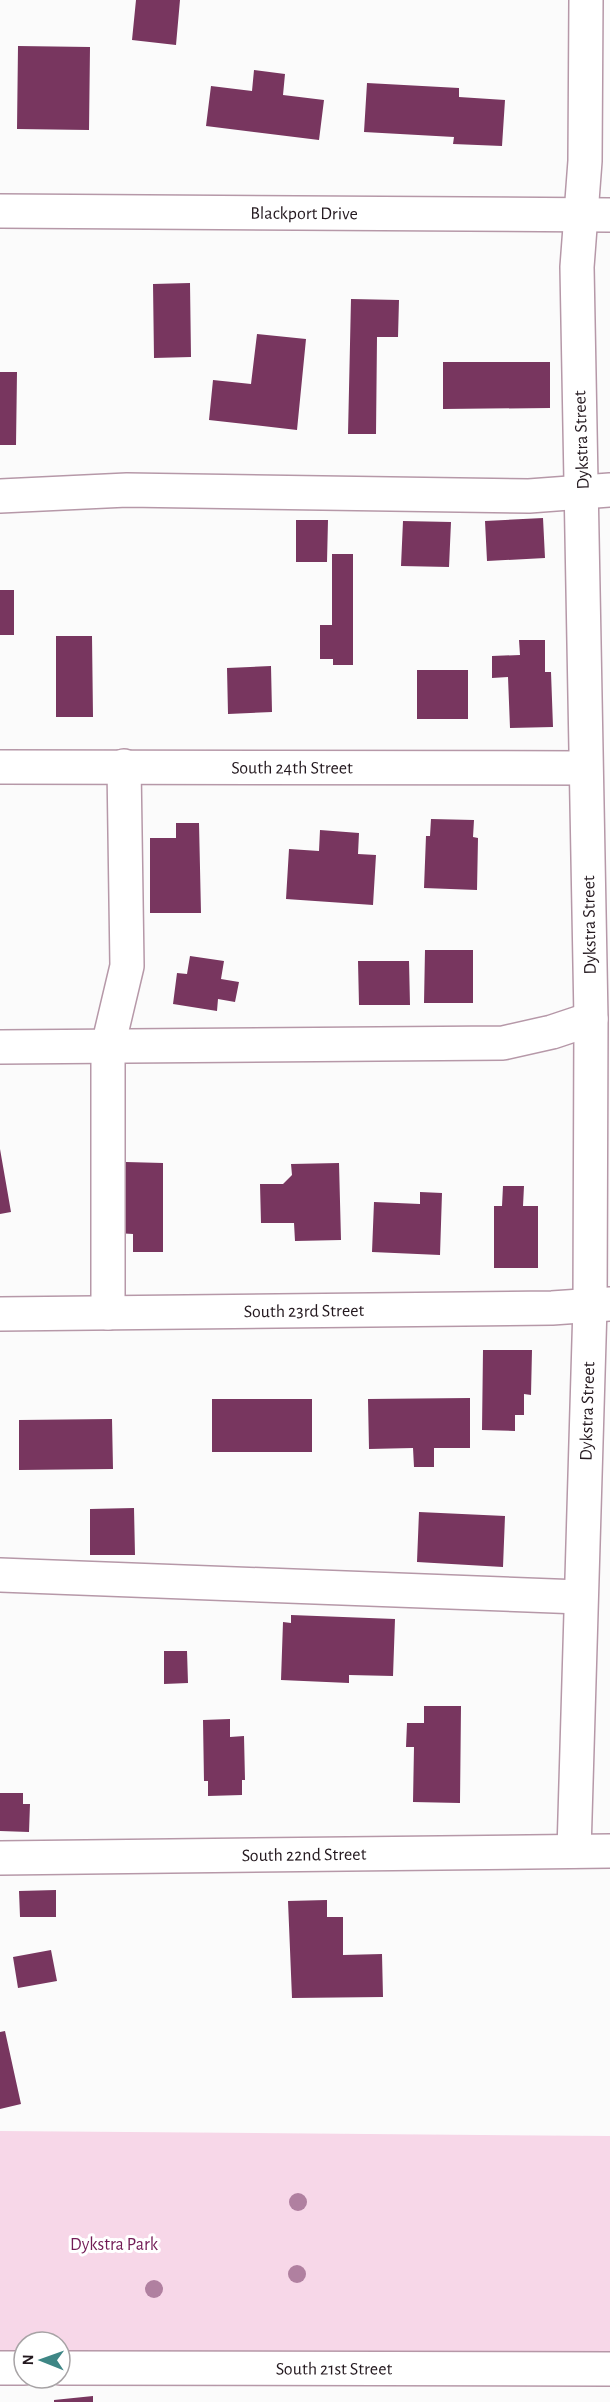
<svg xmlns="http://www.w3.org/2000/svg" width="610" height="2402" viewBox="0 0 610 2402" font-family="'Alegreya Sans',sans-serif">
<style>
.green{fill:#f7d7e8}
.building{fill:#78365f}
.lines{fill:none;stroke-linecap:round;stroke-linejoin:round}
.minor-casing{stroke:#b698a8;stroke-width:36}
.minor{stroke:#fff;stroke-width:33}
.tree{fill:#b080a0}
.labels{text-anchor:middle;stroke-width:6;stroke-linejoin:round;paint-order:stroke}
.street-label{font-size:18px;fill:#24191f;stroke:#fff}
.park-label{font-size:18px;fill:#721b55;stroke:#fff}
</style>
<rect width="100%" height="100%" fill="#fbfbfb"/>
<path class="green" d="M 0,2131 L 610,2136 L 610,2354 L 60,2356 L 60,2342 L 24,2342 L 24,2356 L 0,2356 Z"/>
<path class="building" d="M 136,0 L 180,0 L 176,45 L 132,40 Z
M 18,46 L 90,47 L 89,130 L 17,129 Z
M 254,70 L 285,74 L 283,95 L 324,100 L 319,140 L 206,126 L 211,86 L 252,91 Z
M 367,83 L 459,88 L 459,97 L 505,100 L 502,146 L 453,144 L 454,137 L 364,132 Z
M 190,283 L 191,357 L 154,358 L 153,284 Z
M 351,299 L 399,300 L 398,337 L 377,337 L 376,434 L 348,434 Z
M 257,334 L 306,339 L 297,430 L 209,420 L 213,380 L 251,384 Z
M 443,362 L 550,362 L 550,408 L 443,409 Z
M 0,372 L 17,372 L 16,445 L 0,445 Z
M 543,518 L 545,558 L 487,561 L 485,521 Z
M 296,520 L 328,520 L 327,562 L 296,562 Z
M 403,521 L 451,522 L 449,567 L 401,566 Z
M 332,554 L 353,554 L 353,665 L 333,665 L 333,659 L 320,659 L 320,625 L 332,625 Z
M 0,590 L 14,590 L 14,635 L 0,635 Z
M 56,636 L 92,636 L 93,717 L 56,717 Z
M 519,640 L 545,640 L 545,672 L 551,672 L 553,727 L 510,728 L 508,677 L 492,678 L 492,656 L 520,655 Z
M 271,666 L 272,712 L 228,714 L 227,668 Z
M 417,670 L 468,670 L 468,719 L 417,719 Z
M 431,819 L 474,820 L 473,837 L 478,838 L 477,890 L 424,888 L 426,836 L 430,836 Z
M 176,823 L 199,823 L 201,913 L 150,913 L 150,838 L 176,838 Z
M 320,830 L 359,833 L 358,854 L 376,855 L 373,905 L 286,899 L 289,849 L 319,851 Z
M 425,950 L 473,950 L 473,1003 L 424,1003 Z
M 190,956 L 224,961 L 221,979 L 239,982 L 235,1002 L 218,999 L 217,1011 L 173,1004 L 177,973 L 187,974 Z
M 358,961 L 409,961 L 410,1005 L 359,1005 Z
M 0,1149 L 11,1212 L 0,1214 Z
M 126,1162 L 163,1163 L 163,1252 L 133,1252 L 133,1234 L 116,1233 L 116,1206 L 126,1206 Z
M 339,1163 L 341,1240 L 295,1241 L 294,1223 L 261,1223 L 260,1184 L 283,1184 L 292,1175 L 291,1164 Z
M 503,1186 L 524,1186 L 523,1206 L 538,1206 L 538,1268 L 494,1268 L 494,1206 L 502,1206 Z
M 420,1192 L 442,1193 L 440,1255 L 372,1252 L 374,1202 L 420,1204 Z
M 483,1350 L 532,1350 L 531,1395 L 524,1394 L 524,1415 L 515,1415 L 515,1431 L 482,1430 Z
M 470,1398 L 470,1448 L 434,1448 L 434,1467 L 414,1467 L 413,1448 L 369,1449 L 368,1399 Z
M 212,1399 L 312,1399 L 312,1452 L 212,1452 Z
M 112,1419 L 113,1469 L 19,1470 L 19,1420 Z
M 134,1508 L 135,1555 L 90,1555 L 90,1509 Z
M 419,1512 L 505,1516 L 503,1567 L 417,1562 Z
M 291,1615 L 395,1619 L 393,1676 L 349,1675 L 349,1683 L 281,1680 L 283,1622 L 291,1623 Z
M 164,1651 L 187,1651 L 188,1683 L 164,1684 Z
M 424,1706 L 461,1706 L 460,1803 L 413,1802 L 414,1747 L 406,1747 L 407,1723 L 424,1723 Z
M 230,1719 L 230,1737 L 244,1736 L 245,1780 L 242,1780 L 242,1795 L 208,1796 L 208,1781 L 204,1781 L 203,1720 Z
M 0,1793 L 23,1793 L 23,1804 L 30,1804 L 29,1832 L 0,1831 Z
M 56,1890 L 56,1917 L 20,1917 L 19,1891 Z
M 327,1900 L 327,1917 L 343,1917 L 343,1955 L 382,1954 L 383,1997 L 292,1998 L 288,1901 Z
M 51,1950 L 57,1981 L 18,1988 L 13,1957 Z
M 5,2031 L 21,2104 L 0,2109 L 0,2032 Z
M 93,2396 L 93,2402 L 54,2402 L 54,2400 Z"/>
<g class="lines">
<defs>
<g id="minor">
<path id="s1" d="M 0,211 L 610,215"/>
<path d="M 0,496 L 127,490 L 529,496 L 610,490"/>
<path id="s2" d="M 0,767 L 585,768"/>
<path d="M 0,1047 L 503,1043 L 552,1032 L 591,1019"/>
<path d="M 108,1313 L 108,1046 L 127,966 L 124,766"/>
<path id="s3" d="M 0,1314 L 552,1308 L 610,1304"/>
<path d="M 0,1575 L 580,1597"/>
<path id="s4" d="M 574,1851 L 590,1306 L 591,1019 L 577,267 L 585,161 L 586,0"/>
<path id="s5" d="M 0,1858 L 610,1851"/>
<path d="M 0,2368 L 24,2368"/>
<path id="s6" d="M 60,2368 L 610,2369"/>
</g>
</defs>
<use href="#minor" class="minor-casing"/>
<use href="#minor" class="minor"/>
</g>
<g class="tree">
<circle cx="298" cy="2202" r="9"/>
<circle cx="297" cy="2274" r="9"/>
<circle cx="154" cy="2289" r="9"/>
</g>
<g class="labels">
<g class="street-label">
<text dy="6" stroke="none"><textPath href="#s1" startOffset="304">Blackport Drive</textPath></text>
<text transform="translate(581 440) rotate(-92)" y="6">Dykstra Street</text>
<text dy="6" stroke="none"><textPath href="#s2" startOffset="292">South 24th Street</textPath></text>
<text transform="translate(589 925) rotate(-91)" y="6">Dykstra Street</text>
<text dy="6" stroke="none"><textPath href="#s3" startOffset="304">South 23rd Street</textPath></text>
<text dy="6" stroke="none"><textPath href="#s4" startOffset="440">Dykstra Street</textPath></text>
<text dy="6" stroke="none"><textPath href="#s5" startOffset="304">South 22nd Street</textPath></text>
<text dy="6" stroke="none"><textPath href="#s6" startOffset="274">South 21st Street</textPath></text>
</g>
<g class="park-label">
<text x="114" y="2250">Dykstra Park</text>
</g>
</g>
<g transform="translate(42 2360) rotate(271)"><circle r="28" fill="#ffffff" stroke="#a7a3a5" stroke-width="1.5"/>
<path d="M0-4.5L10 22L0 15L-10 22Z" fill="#3e8685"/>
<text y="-9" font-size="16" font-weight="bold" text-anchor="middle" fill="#24191f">N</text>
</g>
</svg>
